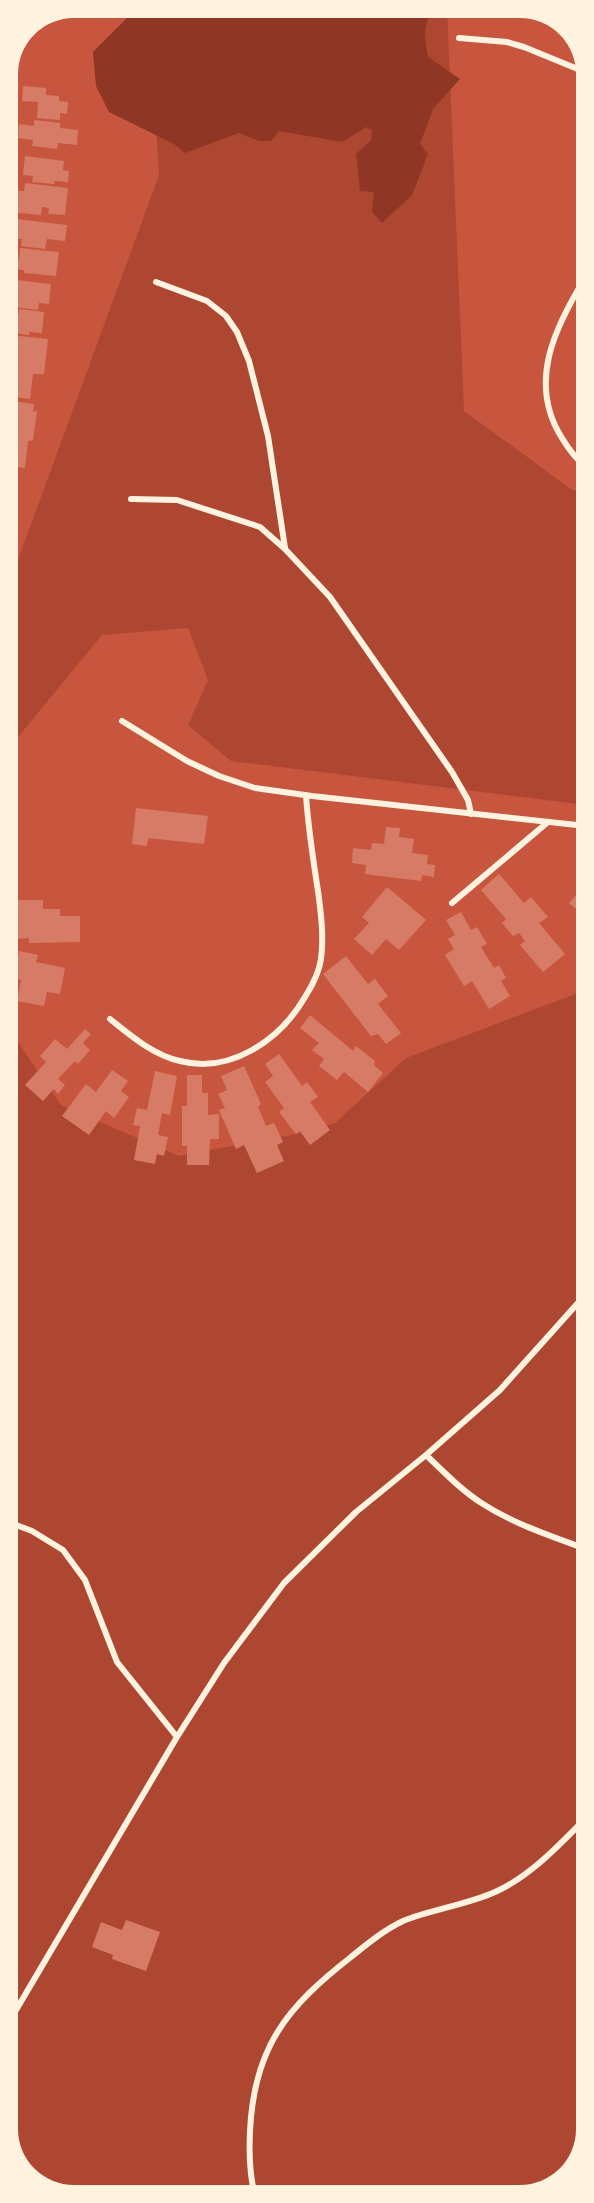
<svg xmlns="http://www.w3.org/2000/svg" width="594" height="2203" viewBox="0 0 594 2203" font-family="'Fira Sans',sans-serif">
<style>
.green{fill:#ae4732}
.water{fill:#8f3625}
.building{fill:#d67c66}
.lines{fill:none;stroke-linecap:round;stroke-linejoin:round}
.minor{stroke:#fff3e0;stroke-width:6}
</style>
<rect width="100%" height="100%" fill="#c8553d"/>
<path class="green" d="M 149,8 L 447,8 L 464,411 L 571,489 L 585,494 L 586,805 L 231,761 L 188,725 L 208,680 L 188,628 L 102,635 L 18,737 L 8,763 L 8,587 L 159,175 Z
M 586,990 L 586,2130 L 570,2173 L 533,2194 L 65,2195 L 30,2179 L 9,2142 L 8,1028 L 61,1105 L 179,1156 L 296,1134 L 335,1123 L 406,1058 Z"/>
<path class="water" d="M 137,8 L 434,8 C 423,22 424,39 428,57 L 460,79 L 433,109 L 420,144 L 428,154 L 412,195 L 382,223 L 372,212 L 374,192 L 360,191 L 356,154 L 371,140 L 372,130 L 366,127 L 342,142 L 279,131 L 271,141 L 259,141 L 239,133 L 185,153 L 174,144 L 109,112 L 96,86 L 93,52 Z"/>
<path class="building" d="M 23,86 L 46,88 L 46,95 L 59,96 L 59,101 L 68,102 L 67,114 L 60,113 L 60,120 L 37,118 L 38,102 L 22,101 Z
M 34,120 L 60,123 L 60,128 L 78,130 L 77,145 L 58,143 L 57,149 L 32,146 L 33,140 L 18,138 L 19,124 L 34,126 Z
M 25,156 L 64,161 L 63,170 L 69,171 L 68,182 L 54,181 L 54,184 L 32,182 L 33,176 L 23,175 Z
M 25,183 L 68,188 L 65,215 L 48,214 L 49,208 L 42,207 L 41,215 L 8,212 L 8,190 L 24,191 Z
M 8,218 L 67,225 L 65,241 L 47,239 L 45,249 L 21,246 L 22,239 L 15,239 L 16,230 L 8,229 Z
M 20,248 L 59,252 L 56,276 L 24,273 L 24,270 L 8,269 L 8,258 L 19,259 Z
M 8,279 L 51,284 L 49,304 L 39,303 L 38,310 L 14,307 L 15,293 L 8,292 Z
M 19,309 L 44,312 L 42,333 L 29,332 L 29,335 L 14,333 L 14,330 L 8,329 L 8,316 L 12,316 L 13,313 L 19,314 Z
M 10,335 L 48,339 L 44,374 L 33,374 L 30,399 L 8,396 L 9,352 L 8,352 L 8,341 L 10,341 Z
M 13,401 L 34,404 L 33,412 L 37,411 L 33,440 L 28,441 L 25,468 L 8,466 L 8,407 L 12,408 Z
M 136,808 L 208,816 L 204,844 L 148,838 L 147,846 L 132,844 Z
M 386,827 L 400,828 L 399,837 L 414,839 L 412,853 L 428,855 L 427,864 L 435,865 L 434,877 L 422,875 L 421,881 L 365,874 L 366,865 L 352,863 L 353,848 L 371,850 L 372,843 L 384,844 Z
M 586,873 L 586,917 L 569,903 L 581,889 L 576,885 Z
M 499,874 L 524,903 L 531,897 L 548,917 L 539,923 L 565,954 L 543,972 L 520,945 L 525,941 L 519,933 L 513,936 L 502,923 L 506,919 L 481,890 Z
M 387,887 L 426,920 L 399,950 L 386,939 L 372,955 L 354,939 L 369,923 L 362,917 Z
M 18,900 L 43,900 L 43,909 L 60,909 L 60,916 L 80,916 L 80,942 L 29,943 L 29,938 L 14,939 L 13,918 L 18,918 Z
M 461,912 L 471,930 L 477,927 L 487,944 L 481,947 L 494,968 L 499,965 L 506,978 L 501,981 L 510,996 L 489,1009 L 472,981 L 464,986 L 445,955 L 454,949 L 448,939 L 455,935 L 446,920 Z
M 19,951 L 38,955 L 36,962 L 65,968 L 60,994 L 47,992 L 44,1006 L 17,1001 L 21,980 L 8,977 L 8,960 L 17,962 Z
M 346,956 L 368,984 L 375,979 L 388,996 L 378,1004 L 401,1033 L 386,1044 L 378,1034 L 371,1036 L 323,974 Z
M 310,1015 L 353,1051 L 356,1046 L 375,1061 L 374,1065 L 383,1073 L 368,1092 L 344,1072 L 337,1080 L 319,1066 L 324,1059 L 312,1050 L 319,1043 L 300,1028 Z
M 85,1029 L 91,1034 L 83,1043 L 90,1050 L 78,1064 L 75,1061 L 58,1079 L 65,1085 L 58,1094 L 54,1089 L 43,1101 L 25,1085 L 46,1062 L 40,1056 L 55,1039 L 67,1049 Z
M 279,1054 L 302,1086 L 307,1082 L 318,1097 L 310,1102 L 330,1130 L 310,1145 L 300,1131 L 296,1134 L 279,1112 L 284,1108 L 265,1082 L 273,1076 L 265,1064 Z
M 244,1066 L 261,1104 L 258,1107 L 266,1126 L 274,1123 L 283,1142 L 277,1145 L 284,1161 L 257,1173 L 244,1145 L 236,1149 L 219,1110 L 225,1108 L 218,1094 L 227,1090 L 221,1076 Z
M 112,1070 L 128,1081 L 121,1091 L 129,1097 L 114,1118 L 106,1111 L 89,1135 L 62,1116 L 86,1084 L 96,1092 Z
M 155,1071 L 177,1076 L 170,1115 L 162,1113 L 158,1135 L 168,1137 L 164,1156 L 157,1154 L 155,1164 L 134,1160 L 140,1126 L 133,1125 L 137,1108 L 147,1110 Z
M 187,1075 L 202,1075 L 202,1093 L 208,1093 L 208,1115 L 219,1114 L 219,1139 L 210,1139 L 209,1165 L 187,1165 L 187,1146 L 182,1146 L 182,1106 L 187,1106 Z
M 126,1920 L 160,1932 L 146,1971 L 112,1959 L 113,1955 L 92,1947 L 101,1922 L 122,1930 Z"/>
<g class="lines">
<path class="minor" d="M 459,38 L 507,42 L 524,47 L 585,72
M 585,278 C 555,327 527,383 562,438 C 568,448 576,459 585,466
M 156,282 L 207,301 L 226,316 L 237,332 L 249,361 L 268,436 L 285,548
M 131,499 L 177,500 L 260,527 L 285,549 L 330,597 L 452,772 L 468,800 L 471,814
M 122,721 L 187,761 L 219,776 L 255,788 L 312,796 L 586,826
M 452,903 L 548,822
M 110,1019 C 130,1035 153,1055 180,1061 C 231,1074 280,1040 305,997 C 312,986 319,973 321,959 C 324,937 321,913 318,891 C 313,859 308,827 306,795
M 426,1455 C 444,1472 462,1491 483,1504 C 514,1524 551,1536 586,1549
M 8,1522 L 32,1531 L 63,1550 L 85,1580 L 117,1662 L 177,1737
M 9,2022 L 177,1737 L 224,1663 L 284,1583 L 356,1512 L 426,1455 L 500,1390 L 586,1294
M 255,2195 C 249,2174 249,2152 250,2131 C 254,2047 287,2007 351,1957 C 367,1944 384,1930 403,1921 C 433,1909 466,1905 495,1892 C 531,1876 559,1845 586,1818"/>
</g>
<path d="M0 0H594V2203H0ZM74 18H520A56 56 0 0 1 576 74V2129A56 56 0 0 1 520 2185H74A56 56 0 0 1 18 2129V74A56 56 0 0 1 74 18Z" fill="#fff3e0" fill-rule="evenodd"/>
</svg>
